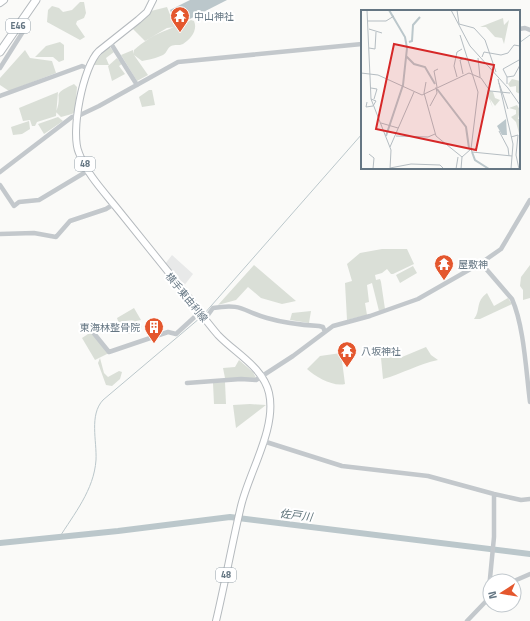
<svg xmlns="http://www.w3.org/2000/svg" width="530" height="621" viewBox="0 0 530 621" font-family="'Titillium Web','Noto Sans JP',sans-serif">
<style>
.built{fill:#e8e9e9}
.green{fill:#dadfd7}
.water{fill:#bbc7cb}
.lines{fill:none;stroke-linecap:round;stroke-linejoin:round}
.stream{stroke:#bbc7cb;stroke-width:1}
.river{stroke:#bbc7cb;stroke-width:6}
.major-casing{stroke:#b5babe;stroke-width:8}
.highway-casing{stroke:#b4b9bd;stroke-width:9}
.minor{stroke:#c3c8cc;stroke-width:4.5}
.major{stroke:#fff;stroke-width:6}
.highway{stroke:#fff;stroke-width:7}
.labels{text-anchor:middle;stroke-width:4;stroke-linejoin:round;paint-order:stroke}
.shield{fill:#fff;stroke:#939fa8;stroke-width:1}
.shield-label{font-size:9px;font-weight:bold;fill:#657683}
.poi-label{font-size:10px;fill:#657683;stroke:#fff;text-anchor:start}
.street-label{font-size:10px;fill:#657683;stroke:#fff}
.water-label{font-size:11px;font-style:italic;fill:#60757c;stroke:#fff}
.inset-river{fill:none;stroke:#bbc7cb;stroke-width:2}
.inset-road{fill:none;stroke:#b5bdc2;stroke-width:1}
.view{fill:#d62828;fill-opacity:0.15;stroke:#d62828;stroke-width:2}
.inset-edge{fill:none;stroke:#657683;stroke-width:2}
</style>
<rect width="100%" height="100%" fill="#fafaf8"/>
<path class="built" d="M 172,255 L 193,274 L 183,287 L 165,264 Z"/>
<path class="green" d="M 80,2 L 84,2 L 86,13 L 84,18 L 77,21 L 76,24 L 85,37 L 80,40 L 47,22 L 48,10 L 52,6 L 59,8 L 63,12 L 72,10 Z
M 167,7 L 175,27 L 167,28 L 145,41 L 133,29 L 151,11 Z
M 191,20 L 194,21 C 198,30 191,39 183,44 C 179,46 175,44 171,46 C 167,48 167,53 163,55 C 157,58 148,60 142,61 L 134,55 L 148,75 L 137,81 L 121,55 L 133,50 L 134,54 L 134,50 C 143,42 155,34 167,30 C 175,26 182,25 191,20 Z
M 60,42 L 64,45 L 64,60 L 59,62 L 53,57 L 35,57 L 46,46 Z
M 109,46 L 114,52 L 106,58 L 109,65 L 92,65 Z
M 25,50 L 30,58 L 52,61 L 56,73 L 9,91 L 0,85 L 0,78 Z
M 117,58 L 122,64 L 119,66 L 125,74 L 112,81 L 108,66 Z
M 74,84 L 77,87 L 75,112 L 72,114 L 61,117 L 56,112 C 64,92 49,96 74,84 Z
M 149,90 L 152,90 L 155,105 L 142,107 L 139,97 Z
M 58,92 L 56,116 L 37,122 L 35,126 L 32,126 L 30,120 L 23,121 L 19,108 Z
M 58,117 L 63,121 L 44,134 L 38,124 Z
M 29,121 L 30,129 L 22,134 L 13,135 L 11,127 Z
M 382,249 L 407,249 L 414,264 L 393,274 L 391,274 L 387,269 L 382,273 L 375,275 L 376,280 L 380,279 L 381,282 L 385,309 L 379,311 L 372,283 L 367,285 L 369,302 L 365,303 L 367,315 L 347,320 L 345,283 L 352,281 L 347,264 L 360,253 Z
M 254,265 L 296,301 L 282,304 L 261,298 L 248,287 L 236,300 L 218,305 Z
M 530,265 L 530,298 L 523,300 L 523,290 L 520,286 L 521,277 Z
M 413,266 L 417,273 L 400,283 L 396,275 Z
M 487,293 L 494,306 L 508,298 L 512,304 L 480,319 L 474,319 C 481,310 475,302 487,293 Z
M 134,308 L 141,320 L 136,321 L 141,324 L 142,328 L 138,331 L 128,334 L 124,323 L 135,320 L 125,321 L 119,324 L 117,318 Z
M 311,311 L 309,323 L 290,320 L 292,313 Z
M 91,332 L 109,353 L 95,360 L 82,338 Z
M 426,347 L 431,355 L 438,360 C 418,364 402,374 383,379 L 381,358 L 402,357 Z
M 341,353 L 345,384 C 333,387 316,377 307,369 L 320,356 Z
M 100,358 L 104,373 L 108,377 L 119,371 L 122,372 L 120,379 L 112,386 L 106,385 L 98,363 Z
M 239,360 L 253,372 L 256,378 L 225,378 L 223,368 L 235,367 Z
M 225,382 L 226,404 L 214,404 L 213,383 Z
M 250,404 L 266,405 L 236,428 L 233,405 Z"/>
<path class="water" d="M 190,0 L 227,0 L 176,26 L 170,10 Z"/>
<g class="lines">
<path class="stream" d="M 519,43 L 530,35
M 204,314 L 362,134
M 59,538 C 74,514 94,490 96,460 C 97,441 89,415 103,400 L 200,318"/>
<path class="river" d="M 0,543 L 118,531 L 230,517 L 530,554"/>
<defs>
<path id="major" d="M 153,0 L 147,12 L 138,20 L 99,51 C 83,66 70,133 79,153 C 87,175 106,194 120,212 C 141,238 161,263 182,289 C 194,304 205,320 218,335 C 235,353 263,367 269,393 C 277,428 249,472 241,506 C 232,544 225,583 216,621
M 0,3 L 4,0"/>
<path id="highway" d="M 0,52 L 36,0"/>
</defs>
<use href="#major" class="major-casing"/>
<use href="#highway" class="highway-casing"/>
<path class="minor" d="M 519,29 L 525,28 L 530,30
M 110,42 L 137,85
M 0,68 L 24,30
M 0,96 L 82,66 L 87,68
M 0,172 L 72,117 L 78,116 L 99,106 L 178,62 L 362,44
M 0,185 L 14,206 L 19,202 L 39,200 L 89,170
M 0,234 L 34,233 L 56,237 L 70,221 L 106,209 L 114,204
M 481,263 L 512,299 C 524,326 526,371 530,402
M 205,319 L 213,308 C 243,303 242,311 267,318 C 284,323 302,325 319,326 L 323,327 L 325,332
M 92,331 L 109,352 L 168,332 L 176,334 L 200,312
M 187,383 L 241,379 L 256,380 L 293,356 L 333,326 L 370,316 L 418,299 L 481,263 L 501,249 L 530,200
M 263,441 L 342,466 L 428,476 L 494,494 L 521,500 L 530,499
M 514,581 L 530,574
M 488,599 L 494,537 L 494,494
M 467,621 L 490,597"/>
<use href="#major" class="major"/>
<use href="#highway" class="highway"/>
</g>
<defs>
<symbol id="temple-pin" viewBox="-11 -11 22 30"><path d="M0 17L-7.5 6A9.5 9.5 0 1 1 7.5 6Z" fill="#e4572e" stroke="#fff"/><path d="M0-6L5-2H3V0L6.5 2.5H4V6H1.5V3h-3V6H-4V2.5H-6.5L-3 0V-2H-5Z" fill="#fff"/></symbol>
<symbol id="building-pin" viewBox="-11 -11 22 30"><path d="M0 17L-7.5 6A9.5 9.5 0 1 1 7.5 6Z" fill="#e4572e" stroke="#fff"/><path d="M-4-6H4V6H1V3H-1V6H-4ZM-2.5-4.3h1.7v1.8h-1.7ZM.8-4.3h1.7v1.8H.8ZM-2.5-1h1.7V.8h-1.7ZM.8-1h1.7V.8H.8Z" fill="#fff"/></symbol>
</defs>
<g fill-rule="evenodd">
<use href="#temple-pin" x="169" y="5" width="22" height="30"/>
<use href="#temple-pin" x="433" y="253" width="22" height="30"/>
<use href="#building-pin" x="143" y="316" width="22" height="30"/>
<use href="#temple-pin" x="336" y="340" width="22" height="30"/>
</g>
<g class="labels">
<g class="shield">
<rect x="6" y="19" width="24" height="14" rx="3"/>
<rect x="75" y="157" width="20" height="14" rx="3"/>
<rect x="216" y="568" width="20" height="14" rx="3"/>
</g>
<g class="shield-label">
<text x="18" y="29">E46</text>
<text x="85" y="167">48</text>
<text x="226" y="578">48</text>
</g>
<g class="poi-label">
<text x="194" y="20">中山神社</text>
<text x="458" y="268">屋敷神</text>
<text x="140" y="331" text-anchor="end">東海林整骨院</text>
<text x="361" y="355">八坂神社</text>
</g>
<g class="street-label">
<text transform="translate(187 297) rotate(51)" y="4">横手東由利線</text>
</g>
<g class="water-label">
<text transform="translate(296 515) rotate(7)" y="4">佐戸川</text>
</g>
</g>
<g transform="translate(361 10)">
<rect width="159" height="159" fill="#fafaf8"/>
<path d="M 142,8 L 143,15 L 148,10 L 143,34 L 141,28 L 134,27 L 125,17 L 119,17 ZM 151,69 L 159,71 L 159,84 L 155,82 L 155,76 L 149,77 L 147,74 ZM 127,80 L 132,82 L 134,88 L 139,90 L 134,96 L 129,89 L 132,98 L 126,84 ZM 156,95 L 159,100 L 157,109 L 159,109 L 159,127 L 155,112 L 150,107 L 155,104 L 155,100 L 148,98 Z" fill="#dadfd7"/>
<path d="M 145,109 L 146,125 L 141,125 L 136,116 Z" fill="#bbc7cb"/>
<path class="inset-river" d="M 48,32 L 51,31 L 52,15 L 59,7M 45,46 L 53,54 L 64,57 L 74,74M 76,79 L 105,117 L 108,138M 25,126 L 42,75 L 46,38 L 44,27 L 28,0M 111,142 L 114,150 L 128,159"/>
<path class="inset-road" d="M 6,0 L 10,89 L 30,140 L 29,159M 90,0 L 109,36 L 147,78 L 159,95M 96,0 L 98,14 L 113,18 L 124,30 L 135,62M 7,11 L 25,11 L 33,6M 8,19 L 21,23M 99,25 L 117,82 L 110,139M 8,38 L 14,39 L 15,22M 121,47 L 123,42 L 140,45 L 147,43 L 153,35 L 159,36M 117,48 L 119,67M 0,63 L 17,65 L 61,85 L 108,63 L 120,68 L 129,81 L 149,83M 102,64 L 99,50 L 105,48M 96,67 L 93,56 L 96,42 L 101,39M 146,67 L 142,59 L 158,50M 137,69 L 152,134 L 150,159M 65,72 L 63,83 L 75,126 L 101,147M 138,73 L 147,99M 146,74 L 146,67 L 153,66 L 159,55 L 159,43M 76,77 L 73,61 L 77,59M 10,78 L 16,79 L 13,89M 6,92 L 5,97 L 12,96 L 15,91 L 10,89M 69,96 L 76,83 L 75,77M 20,113 L 37,118M 138,121 L 147,138 L 148,146M 35,126 L 67,127 L 74,124M 150,127 L 157,125 L 155,145 L 158,159M 29,137 L 53,82M 110,139 L 111,142 L 151,146M 8,144 L 13,148 L 12,159M 29,158 L 50,154 L 79,155 L 83,159M 95,159 L 97,147M 100,159 L 101,147 L 110,139"/>
<path class="view" d="M 33,34 L 133,55 L 115,140 L 15,119 Z"/>
<rect width="159" height="159" class="inset-edge"/>
</g>
<g transform="translate(502 593) rotate(258)"><circle r="19" fill="#ffffff" stroke="#c1c8cd"/>
<path d="M0-3L7 15L0 10L-7 15Z" fill="#e4572e"/>
<text y="-6" font-size="11" font-weight="bold" text-anchor="middle" fill="#657683">N</text>
</g>
</svg>
